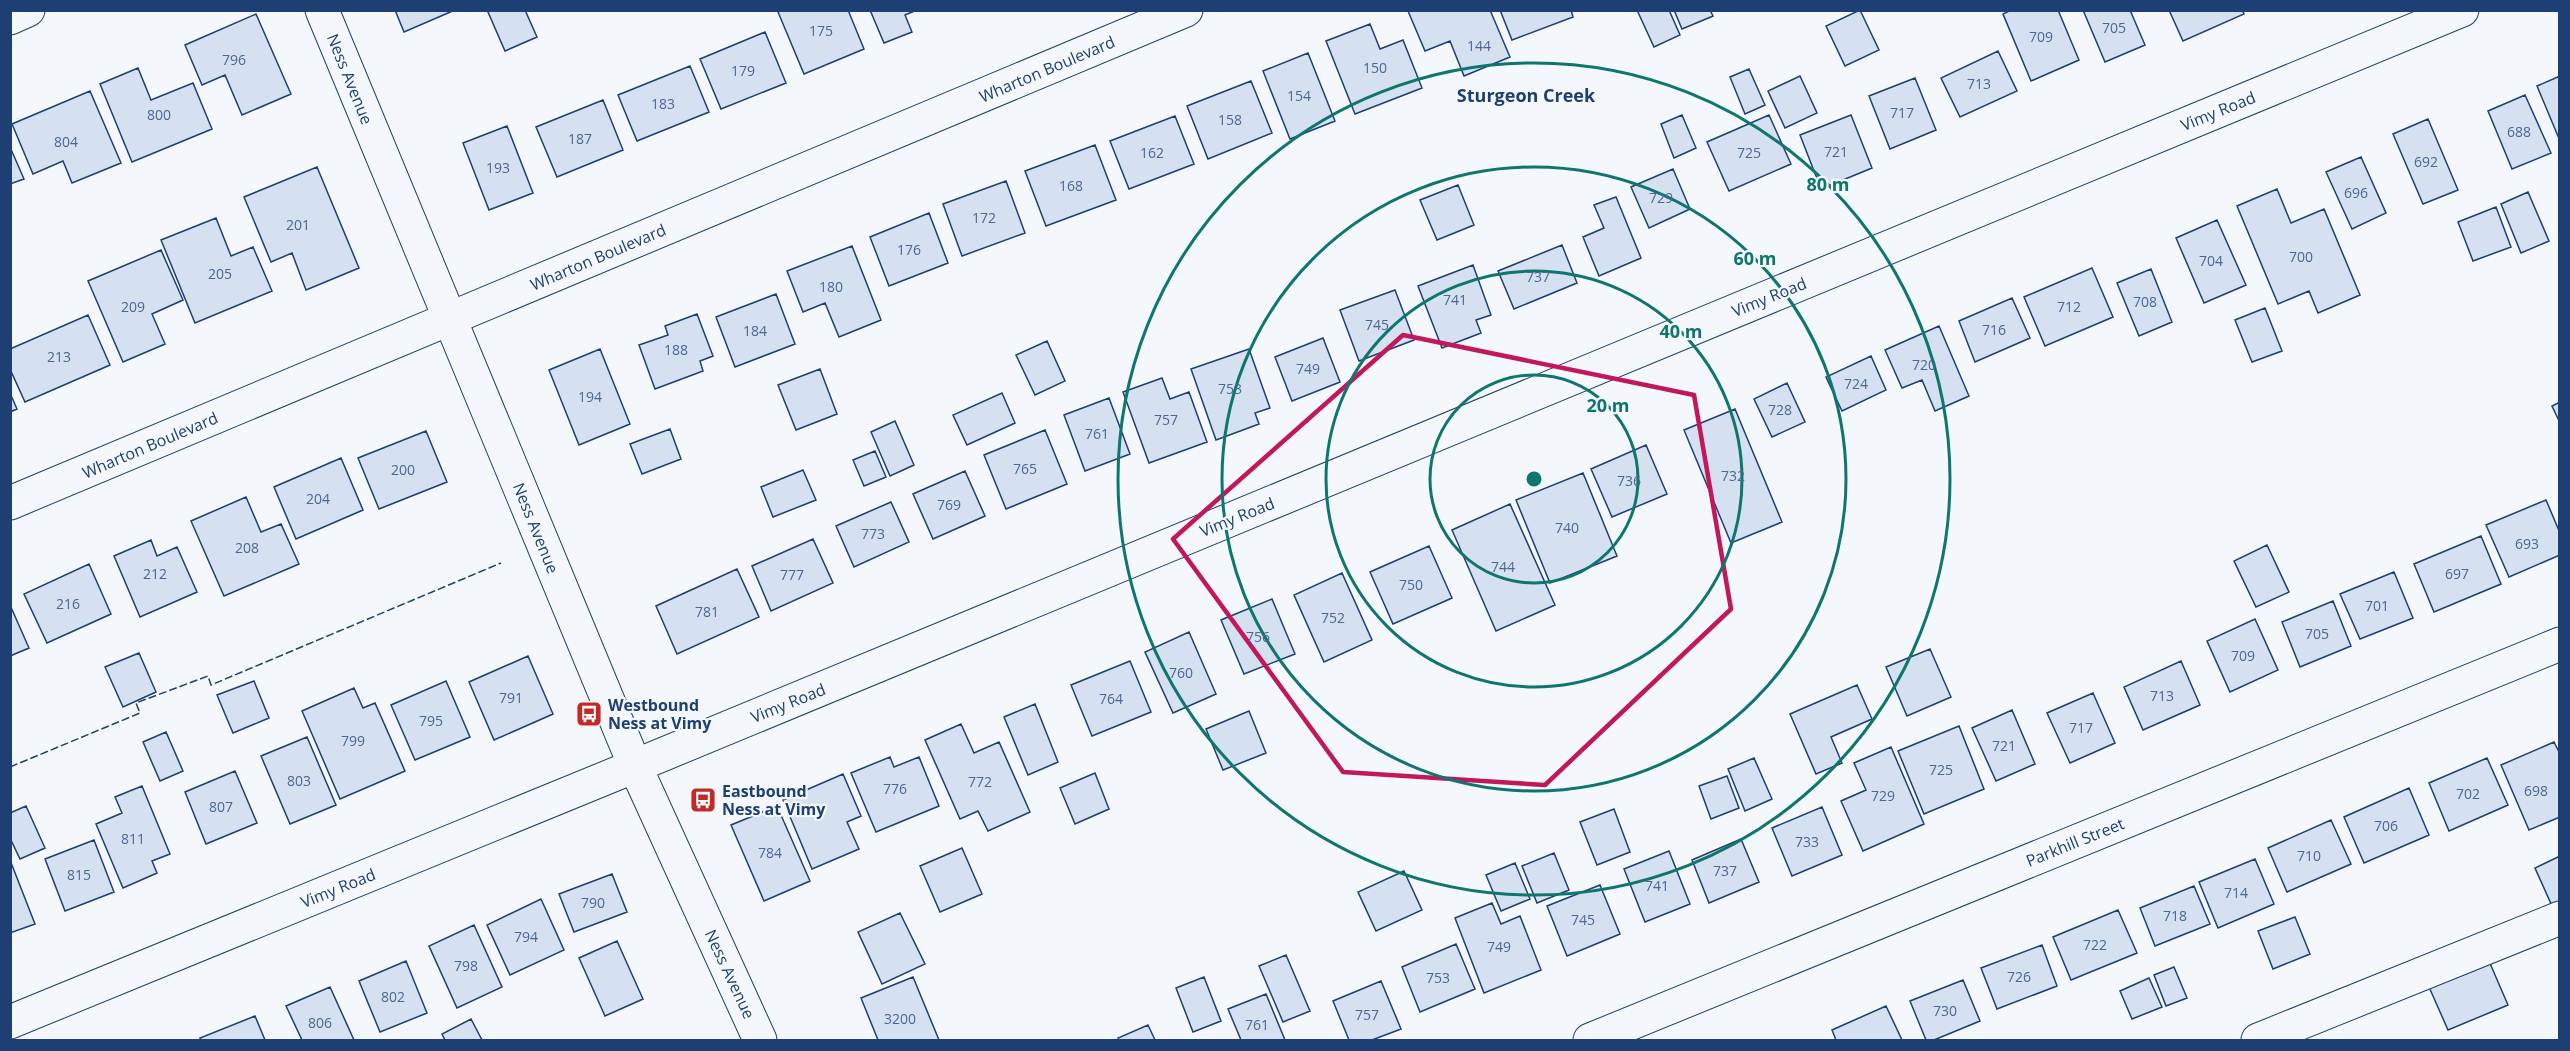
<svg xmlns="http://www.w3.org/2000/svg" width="2570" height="1051" viewBox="0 0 2570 1051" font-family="'Open Sans',sans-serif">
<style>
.building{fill:#d5e0f0;stroke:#1d3f73;stroke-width:1.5}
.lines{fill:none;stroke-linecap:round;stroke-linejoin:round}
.minor-casing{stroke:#1d3f73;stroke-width:35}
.minor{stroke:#f4f7fb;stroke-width:33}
.fence{stroke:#1d3f73;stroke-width:1.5;stroke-dasharray:8 3;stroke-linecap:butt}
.marked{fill:none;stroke:#c2185b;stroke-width:4.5;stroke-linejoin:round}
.ring{fill:none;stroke:#0f766e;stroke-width:3}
.labels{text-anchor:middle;stroke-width:4.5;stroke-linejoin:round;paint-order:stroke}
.number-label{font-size:14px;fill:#4b6792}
.street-label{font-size:16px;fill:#1d3f73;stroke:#f4f7fb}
.poi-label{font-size:16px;font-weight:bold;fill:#1d3f73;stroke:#f4f7fb;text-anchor:start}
.neighbourhood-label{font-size:18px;font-weight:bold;fill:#1d3f73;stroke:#f4f7fb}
.centre{fill:#0f766e;stroke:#f4f7fb;stroke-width:3}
.ring-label{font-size:18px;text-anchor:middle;font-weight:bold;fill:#0f766e;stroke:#f4f7fb;stroke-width:4.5;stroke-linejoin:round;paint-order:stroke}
</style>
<rect width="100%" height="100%" fill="#f4f7fb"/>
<path class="building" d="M 395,10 L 455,10 L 404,32 Z
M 492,10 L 525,10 L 537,37 L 505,51 L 488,12 Z
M 783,10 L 848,10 L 864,49 L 804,74 L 778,12 Z
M 870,10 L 917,10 L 905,15 L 912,32 L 884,43 Z
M 1490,10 L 1510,57 L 1464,76 L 1450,41 L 1425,51 L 1408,11 Z
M 1500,10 L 1571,10 L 1573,17 L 1512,40 Z
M 1637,10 L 1669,10 L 1680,35 L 1654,47 Z
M 1674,10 L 1710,10 L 1713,16 L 1682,29 Z
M 1860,10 L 1879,50 L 1845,66 L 1826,26 Z
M 2011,10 L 2058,10 L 2079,60 L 2031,81 L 2003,14 Z
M 2083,10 L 2130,10 L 2145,45 L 2105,62 Z
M 2169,10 L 2242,10 L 2244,14 L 2183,41 Z
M 256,14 L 291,94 L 242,115 L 225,75 L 202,85 L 185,45 Z
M 1370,24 L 1380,49 L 1403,40 L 1422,88 L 1355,114 L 1326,41 Z
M 765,32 L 786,83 L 721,109 L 700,59 Z
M 1998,51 L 2017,91 L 1960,117 L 1941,78 Z
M 1308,53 L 1335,121 L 1290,139 L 1263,71 Z
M 690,66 L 709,112 L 637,141 L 618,95 Z
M 138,68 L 151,100 L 193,83 L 212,129 L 132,162 L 100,84 Z
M 1749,69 L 1765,105 L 1745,114 L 1730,77 Z
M 1800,76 L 1817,113 L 1785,128 L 1768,91 Z
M 2560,76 L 2560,141 L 2537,86 Z
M 1915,78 L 1936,130 L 1890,149 L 1869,96 Z
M 1251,81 L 1272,133 L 1208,159 L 1187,106 Z
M 90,91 L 121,163 L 72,183 L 63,161 L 33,174 L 12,124 Z
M 2525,95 L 2551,153 L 2512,169 L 2488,111 Z
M 603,100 L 623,150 L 557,177 L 536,127 Z
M 1682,115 L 1696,148 L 1674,158 L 1661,124 Z
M 1769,115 L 1791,164 L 1729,191 L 1707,142 Z
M 1851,115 L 1872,168 L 1821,189 L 1800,135 Z
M 1175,116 L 1194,164 L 1129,189 L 1110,141 Z
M 2428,119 L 2458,190 L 2423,204 L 2393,134 Z
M 507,126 L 533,193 L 489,210 L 463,143 Z
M 1095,145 L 1116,200 L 1046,226 L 1025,171 Z
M 10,147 L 24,179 L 10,184 Z
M 2361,157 L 2386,213 L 2352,229 L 2326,172 Z
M 317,167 L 359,268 L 306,290 L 292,253 L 271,262 L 244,197 Z
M 1673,169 L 1690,209 L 1649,228 L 1631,187 Z
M 1006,181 L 1025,233 L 962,256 L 943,204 Z
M 1458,185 L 1474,225 L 1437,240 L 1420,200 Z
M 2277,189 L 2291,223 L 2324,209 L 2360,295 L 2318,313 L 2309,291 L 2278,304 L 2237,206 Z
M 2528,192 L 2549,241 L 2521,253 L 2501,204 Z
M 1616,197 L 1641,258 L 1599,276 L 1583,237 L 1604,228 L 1594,205 Z
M 2496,207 L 2511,247 L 2473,261 L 2458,222 Z
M 929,213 L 948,263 L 889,286 L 870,237 Z
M 216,218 L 231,256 L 253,247 L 272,291 L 195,323 L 161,240 Z
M 2217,220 L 2246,285 L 2204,303 L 2176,238 Z
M 1562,245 L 1577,283 L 1514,309 L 1498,271 Z
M 852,246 L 881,320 L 839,337 L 825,303 L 803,312 L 787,271 Z
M 161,250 L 183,300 L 152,314 L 165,344 L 123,362 L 88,281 Z
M 1473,265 L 1491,315 L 1476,320 L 1481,333 L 1442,348 L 1418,286 Z
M 2092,268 L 2113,317 L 2045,346 L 2024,297 Z
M 2151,269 L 2172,322 L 2139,336 L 2117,283 Z
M 1395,290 L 1414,340 L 1359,361 L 1340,310 Z
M 776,294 L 795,344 L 735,367 L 716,317 Z
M 2012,298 L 2030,338 L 1975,362 L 1959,321 Z
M 2265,308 L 2282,351 L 2252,362 L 2235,320 Z
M 697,314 L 713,356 L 700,361 L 703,371 L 655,389 L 639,345 L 668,335 L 665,326 Z
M 88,315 L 110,365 L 25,402 L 10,369 L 10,349 Z
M 1939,326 L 1969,396 L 1935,411 L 1922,380 L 1902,388 L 1885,350 Z
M 1323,338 L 1340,382 L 1292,401 L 1275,357 Z
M 1047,341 L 1065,381 L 1035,395 L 1016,355 Z
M 600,349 L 630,424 L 579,445 L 549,370 Z
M 1249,349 L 1270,408 L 1255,413 L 1259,424 L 1216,440 L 1191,369 Z
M 1871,356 L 1886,390 L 1842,411 L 1826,377 Z
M 820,369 L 837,414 L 796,430 L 778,385 Z
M 1162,378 L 1170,399 L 1189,392 L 1207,442 L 1149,463 L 1123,392 Z
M 1787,383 L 1805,422 L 1772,437 L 1754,399 Z
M 10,393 L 17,409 L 10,412 Z
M 1002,393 L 1015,423 L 967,445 L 953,415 Z
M 1109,398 L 1130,454 L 1085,471 L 1064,415 Z
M 2560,402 L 2560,423 L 2552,406 Z
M 1735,409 L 1782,522 L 1731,543 L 1684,430 Z
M 895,421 L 914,465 L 890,476 L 871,432 Z
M 670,429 L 681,459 L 642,474 L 630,444 Z
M 1045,430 L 1067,484 L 1006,509 L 984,455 Z
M 426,431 L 447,482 L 379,509 L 358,458 Z
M 1646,445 L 1667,494 L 1612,517 L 1591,469 Z
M 875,451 L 886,477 L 864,486 L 853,460 Z
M 341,458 L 363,510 L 296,539 L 274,487 Z
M 803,470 L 816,500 L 773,517 L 761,487 Z
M 965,471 L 985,516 L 933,539 L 913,494 Z
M 1583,473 L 1617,556 L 1550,583 L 1516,500 Z
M 246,497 L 261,532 L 281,524 L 299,564 L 224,596 L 191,521 Z
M 2546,500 L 2560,533 L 2560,555 L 2509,577 L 2486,525 Z
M 891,502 L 909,542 L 854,567 L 836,526 Z
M 1510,504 L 1555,605 L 1496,631 L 1452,530 Z
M 2481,536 L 2501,584 L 2434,612 L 2414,564 Z
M 813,539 L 833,583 L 771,611 L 752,566 Z
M 151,540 L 157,556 L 177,547 L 197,592 L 140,617 L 114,556 Z
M 2267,545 L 2289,592 L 2256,607 L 2234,561 Z
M 1429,546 L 1452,598 L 1393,624 L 1370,572 Z
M 89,564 L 111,614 L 47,643 L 24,594 Z
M 737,569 L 759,617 L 677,654 L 656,606 Z
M 2394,572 L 2413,618 L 2360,639 L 2340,594 Z
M 1342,573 L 1372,640 L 1324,662 L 1294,595 Z
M 1272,599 L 1295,654 L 1244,674 L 1221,620 Z
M 2333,601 L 2351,646 L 2300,667 L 2282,622 Z
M 10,605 L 29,648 L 10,656 Z
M 2255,619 L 2278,670 L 2230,692 L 2207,641 Z
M 1189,632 L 1216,694 L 1173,713 L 1145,652 Z
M 1930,649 L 1951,697 L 1907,716 L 1886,667 Z
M 139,653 L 156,692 L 123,707 L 105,667 Z
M 528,656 L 553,714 L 494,740 L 469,682 Z
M 1130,661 L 1151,712 L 1092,736 L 1071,685 Z
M 2181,661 L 2200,705 L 2143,730 L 2124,687 Z
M 254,681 L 269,718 L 233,733 L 217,695 Z
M 446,681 L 470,737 L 415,760 L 391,705 Z
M 1857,685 L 1872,719 L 1831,737 L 1842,763 L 1816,774 L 1790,714 Z
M 354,688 L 363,708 L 375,703 L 405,771 L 340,799 L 302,711 Z
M 2093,693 L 2115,743 L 2070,763 L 2047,713 Z
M 1035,704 L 1058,762 L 1028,775 L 1004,717 Z
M 2012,710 L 2035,764 L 1996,781 L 1972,728 Z
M 1249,711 L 1266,753 L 1223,770 L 1206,729 Z
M 961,724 L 974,753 L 999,742 L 1030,812 L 988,831 L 978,811 L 960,819 L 925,740 Z
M 1959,726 L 1984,789 L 1924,814 L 1898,751 Z
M 166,732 L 183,771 L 160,781 L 143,742 Z
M 307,737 L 336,805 L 290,824 L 261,756 Z
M 2554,742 L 2560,754 L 2560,817 L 2529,830 L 2501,765 Z
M 1891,747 L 1924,824 L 1863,851 L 1841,801 L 1866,790 L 1854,763 Z
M 890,757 L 894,767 L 919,757 L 939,806 L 876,832 L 851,773 Z
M 1754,758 L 1772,799 L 1745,811 L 1728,769 Z
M 2487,758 L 2508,805 L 2449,831 L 2429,783 Z
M 235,771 L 257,823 L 206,844 L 185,792 Z
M 1095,773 L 1109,809 L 1075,824 L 1060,788 Z
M 843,774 L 861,816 L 847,822 L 859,849 L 812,869 L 783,800 Z
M 1727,776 L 1739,808 L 1711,819 L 1699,786 Z
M 142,786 L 170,854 L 152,861 L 157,873 L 123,888 L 96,824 L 122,813 L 115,797 Z
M 2409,788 L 2429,835 L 2364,863 L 2344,817 Z
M 26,806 L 45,848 L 20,859 L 10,838 L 10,813 Z
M 777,806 L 810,881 L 764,901 L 731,825 Z
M 1822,807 L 1842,855 L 1792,876 L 1772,828 Z
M 1614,809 L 1630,852 L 1597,865 L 1580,822 Z
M 2331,820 L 2351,864 L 2287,892 L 2268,848 Z
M 1741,839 L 1759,882 L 1709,903 L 1692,860 Z
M 94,840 L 114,892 L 65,911 L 45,859 Z
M 962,848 L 982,894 L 940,912 L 920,866 Z
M 1669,851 L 1690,904 L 1645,922 L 1624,869 Z
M 1554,853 L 1569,890 L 1537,903 L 1522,866 Z
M 2560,856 L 2560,902 L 2552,906 L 2535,868 Z
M 2255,859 L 2274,904 L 2218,928 L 2199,882 Z
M 10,860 L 35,924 L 10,933 Z
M 1515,863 L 1530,899 L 1501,911 L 1486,875 Z
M 1404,871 L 1422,910 L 1376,931 L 1358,892 Z
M 612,874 L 627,912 L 574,932 L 559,894 Z
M 1600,885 L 1620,934 L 1567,956 L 1547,906 Z
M 2194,886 L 2210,924 L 2155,946 L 2140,908 Z
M 541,899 L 564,950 L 510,975 L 487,925 Z
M 1492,903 L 1501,924 L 1520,916 L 1541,970 L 1484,993 L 1455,918 Z
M 2118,910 L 2137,953 L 2071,980 L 2053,937 Z
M 900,913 L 925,964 L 882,984 L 858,932 Z
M 2295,917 L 2310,954 L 2273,969 L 2258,931 Z
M 474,925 L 502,987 L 457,1008 L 429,946 Z
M 617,941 L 643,999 L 605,1016 L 579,958 Z
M 1456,944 L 1475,989 L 1420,1012 L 1402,967 Z
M 2042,945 L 2057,986 L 1997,1009 L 1981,968 Z
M 1286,955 L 1310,1011 L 1283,1022 L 1259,966 Z
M 406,961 L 427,1013 L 380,1032 L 359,981 Z
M 2489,961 L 2508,1005 L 2448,1030 L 2429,987 Z
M 2174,967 L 2187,998 L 2166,1006 L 2154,975 Z
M 913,977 L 939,1040 L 878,1040 L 861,998 Z
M 1204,977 L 1221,1021 L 1193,1032 L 1176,988 Z
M 2149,978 L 2162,1007 L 2132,1019 L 2120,991 Z
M 1963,980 L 1980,1021 L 1934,1040 L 1926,1040 L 1910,1001 Z
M 1381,981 L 1401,1029 L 1372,1040 L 1349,1040 L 1333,1001 Z
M 330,987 L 354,1040 L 302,1040 L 286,1006 Z
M 1266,994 L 1285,1040 L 1241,1040 L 1228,1009 Z
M 1886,1006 L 1902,1040 L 1836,1040 L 1832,1030 Z
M 255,1016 L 265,1040 L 202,1040 L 200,1038 Z
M 471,1019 L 482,1040 L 445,1040 L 442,1034 Z
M 1148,1025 L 1155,1040 L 1119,1040 L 1118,1038 Z"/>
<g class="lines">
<defs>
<path id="minor" d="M 322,10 L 635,766 L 760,1040
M 10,18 L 28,10
M 10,503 L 1186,10
M 10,1022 L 635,766 L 2462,10
M 1590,1040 L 2560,644
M 2258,1040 L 2560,918"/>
</defs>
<use href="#minor" class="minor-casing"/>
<use href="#minor" class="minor"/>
<path class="fence" d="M 10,767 L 140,713 L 136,703 L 208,676 L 211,685 L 501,563"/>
</g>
<path class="marked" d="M 1403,335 L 1694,395 L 1731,609 L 1545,785 L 1343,772 L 1173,539 Z"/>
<g class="ring">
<circle cx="1534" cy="479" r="104"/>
<circle cx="1534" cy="479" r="208"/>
<circle cx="1534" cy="479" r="312"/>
<circle cx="1534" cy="479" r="416"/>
</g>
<defs>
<symbol id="bus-square" viewBox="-11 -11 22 22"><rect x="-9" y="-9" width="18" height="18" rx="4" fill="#c62828" stroke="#f4f7fb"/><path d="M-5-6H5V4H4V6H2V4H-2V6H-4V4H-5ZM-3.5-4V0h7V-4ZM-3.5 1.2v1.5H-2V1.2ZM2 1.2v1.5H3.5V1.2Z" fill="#fff"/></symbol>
</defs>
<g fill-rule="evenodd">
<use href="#bus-square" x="574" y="699" width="30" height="30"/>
<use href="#bus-square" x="688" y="785" width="30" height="30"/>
</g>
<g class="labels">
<g class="number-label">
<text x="2114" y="33">705</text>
<text x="821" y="36">175</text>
<text x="2041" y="42">709</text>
<text x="1479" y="51">144</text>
<text x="234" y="65">796</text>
<text x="1375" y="73">150</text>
<text x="743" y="76">179</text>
<text x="1979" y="89">713</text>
<text x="1299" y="101">154</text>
<text x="663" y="109">183</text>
<text x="1902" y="118">717</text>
<text x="159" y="120">800</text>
<text x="1230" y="125">158</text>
<text x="2519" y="137">688</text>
<text x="580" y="144">187</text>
<text x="66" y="147">804</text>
<text x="1836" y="157">721</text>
<text x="1152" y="158">162</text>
<text x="1749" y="158">725</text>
<text x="2426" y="167">692</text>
<text x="498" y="173">193</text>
<text x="1071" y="191">168</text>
<text x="2356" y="198">696</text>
<text x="1661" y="203">729</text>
<text x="984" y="223">172</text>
<text x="298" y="230">201</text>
<text x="909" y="255">176</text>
<text x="2301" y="262">700</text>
<text x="2211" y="266">704</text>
<text x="220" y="279">205</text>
<text x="1538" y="282">737</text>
<text x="831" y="292">180</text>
<text x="1455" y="305">741</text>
<text x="2145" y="307">708</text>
<text x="133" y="312">209</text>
<text x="2069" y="312">712</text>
<text x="1377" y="330">745</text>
<text x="1994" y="335">716</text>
<text x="755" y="336">184</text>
<text x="676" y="355">188</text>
<text x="59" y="362">213</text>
<text x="1924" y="370">720</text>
<text x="1308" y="374">749</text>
<text x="1856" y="389">724</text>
<text x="1230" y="394">753</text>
<text x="590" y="402">194</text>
<text x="1780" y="415">728</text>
<text x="1166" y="425">757</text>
<text x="1097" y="439">761</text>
<text x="1025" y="474">765</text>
<text x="403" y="475">200</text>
<text x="1733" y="481">732</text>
<text x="1629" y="486">736</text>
<text x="318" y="504">204</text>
<text x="949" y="510">769</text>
<text x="1567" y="533">740</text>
<text x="873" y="539">773</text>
<text x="2527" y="549">693</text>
<text x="247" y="553">208</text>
<text x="1503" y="572">744</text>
<text x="155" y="579">212</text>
<text x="2457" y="579">697</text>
<text x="792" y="580">777</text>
<text x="1411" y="590">750</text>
<text x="68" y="609">216</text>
<text x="2377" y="611">701</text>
<text x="707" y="617">781</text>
<text x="1333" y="623">752</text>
<text x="2317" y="639">705</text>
<text x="1258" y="642">756</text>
<text x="2243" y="661">709</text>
<text x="1181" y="678">760</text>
<text x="2162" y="701">713</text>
<text x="511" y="703">791</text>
<text x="1111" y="704">764</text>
<text x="431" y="726">795</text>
<text x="2081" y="733">717</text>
<text x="353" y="746">799</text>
<text x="2004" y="751">721</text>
<text x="1941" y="775">725</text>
<text x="299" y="786">803</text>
<text x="980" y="787">772</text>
<text x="895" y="794">776</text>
<text x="2536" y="796">698</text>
<text x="2468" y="799">702</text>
<text x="1883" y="801">729</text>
<text x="221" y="812">807</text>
<text x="2386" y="831">706</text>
<text x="133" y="844">811</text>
<text x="1807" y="847">733</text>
<text x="770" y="858">784</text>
<text x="2309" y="861">710</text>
<text x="1725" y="876">737</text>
<text x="79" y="880">815</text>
<text x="1657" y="891">741</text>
<text x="2236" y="898">714</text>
<text x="593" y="908">790</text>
<text x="2175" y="921">718</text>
<text x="1583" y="925">745</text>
<text x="526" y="942">794</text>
<text x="2095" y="950">722</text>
<text x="1499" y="952">749</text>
<text x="466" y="971">798</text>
<text x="2019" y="982">726</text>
<text x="1438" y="983">753</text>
<text x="393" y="1002">802</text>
<text x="1945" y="1016">730</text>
<text x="1367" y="1020">757</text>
<text x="900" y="1024">3200</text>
<text x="320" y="1028">806</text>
<text x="1257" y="1030">761</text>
</g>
<g class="street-label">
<text transform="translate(1047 69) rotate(-23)" y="6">Wharton Boulevard</text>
<text transform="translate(350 79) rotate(68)" y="6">Ness Avenue</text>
<text transform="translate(2218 111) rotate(-22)" y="6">Vimy Road</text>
<text transform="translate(598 257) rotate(-23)" y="6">Wharton Boulevard</text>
<text transform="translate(1769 297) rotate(-22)" y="6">Vimy Road</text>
<text transform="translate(150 445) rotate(-23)" y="6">Wharton Boulevard</text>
<text transform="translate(1237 517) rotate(-22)" y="6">Vimy Road</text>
<text transform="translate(536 528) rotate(68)" y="6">Ness Avenue</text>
<text transform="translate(788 703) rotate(-22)" y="6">Vimy Road</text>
<text transform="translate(2075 842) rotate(-22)" y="6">Parkhill Street</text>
<text transform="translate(338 888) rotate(-22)" y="6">Vimy Road</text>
<text transform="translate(730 974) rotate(65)" y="6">Ness Avenue</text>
</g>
<g class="poi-label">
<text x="608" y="711">Westbound<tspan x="608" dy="18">Ness at Vimy</tspan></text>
<text x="722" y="797">Eastbound<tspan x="722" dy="18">Ness at Vimy</tspan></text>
</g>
<g class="neighbourhood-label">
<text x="1526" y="102">Sturgeon Creek</text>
</g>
</g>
<circle cx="1534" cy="479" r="9" class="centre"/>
<g class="ring-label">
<text x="1828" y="191">80 m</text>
<text x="1755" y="265">60 m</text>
<text x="1681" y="338">40 m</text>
<text x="1608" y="412">20 m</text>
</g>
<rect width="2570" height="1051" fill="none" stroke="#1d3f73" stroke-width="24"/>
</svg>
